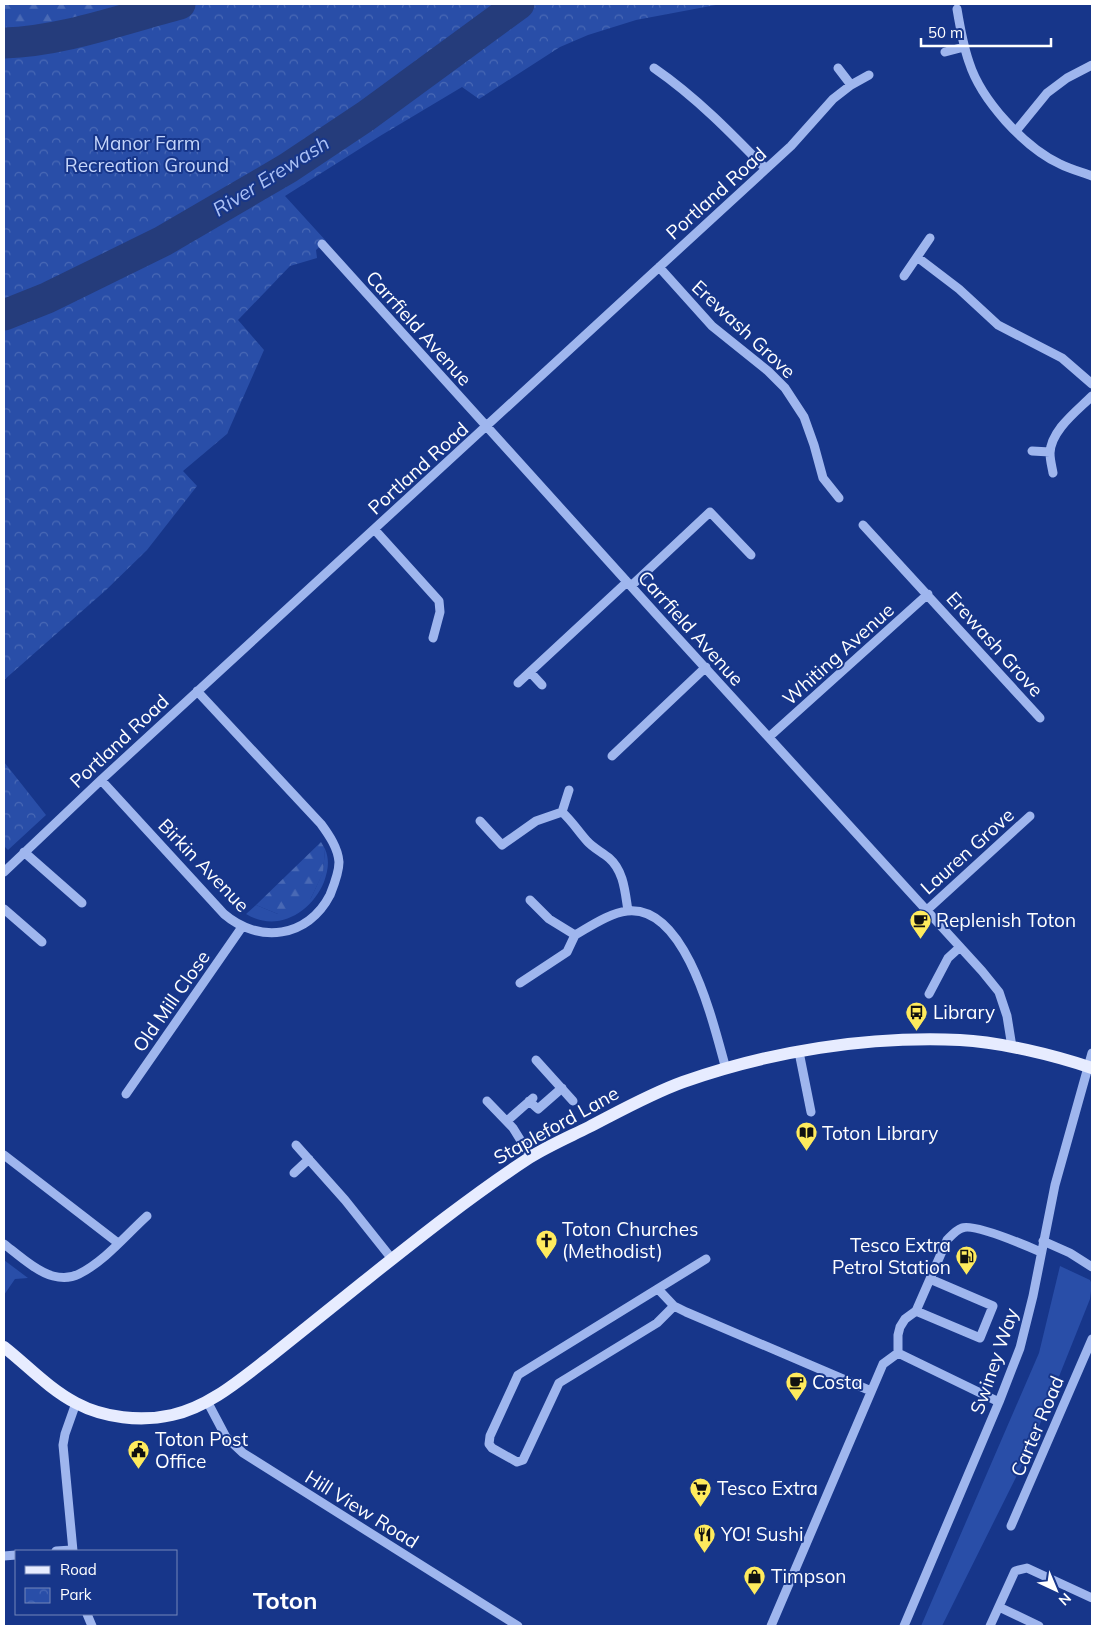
<svg xmlns="http://www.w3.org/2000/svg" width="1096" height="1630" viewBox="0 0 1096 1630" font-family="Mulish,sans-serif">
<style>
.grass{fill:#294ea8}
.forest{fill:url(#forest-firs)}
.park{fill:url(#park-crowns)}
.lines{fill:none;stroke-linecap:round;stroke-linejoin:round}
.river{stroke:#253c7b;stroke-width:31}
.minor{stroke:#9fb6ee;stroke-width:9}
.major{stroke:#e7ecff;stroke-width:12}
.labels{text-anchor:middle;stroke-width:4;stroke-linejoin:round;paint-order:stroke}
.park-label{font-size:19px;fill:#c5d5fa;stroke:#17368a}
.street-label{font-size:19px;fill:#fff;stroke:#17368a}
.poi-label{font-size:19px;fill:#fff;stroke:#17368a;text-anchor:start}
.water-label{font-size:20px;font-style:italic;fill:#abc1f6;stroke:#17368a}
.district-label{font-size:24px;font-weight:bold;fill:#fff;stroke:#17368a}
</style>
<defs>
<pattern id="forest-firs" width="22" height="20" patternUnits="userSpaceOnUse" patternTransform="scale(1.25)"><rect width="22" height="20" fill="#294ea8"/><path d="M5 1l3.5 6h-7zM16 11l3.5 6h-7z" fill="#4969b5"/></pattern>
<pattern id="park-crowns" width="20" height="18" patternUnits="userSpaceOnUse" patternTransform="scale(1.25)"><rect width="20" height="18" fill="#294ea8"/><path d="M2 6a3 3 0 1 1 6 0M12 15a3 3 0 1 1 6 0" fill="none" stroke="#4969b5"/></pattern>
</defs>
<rect width="100%" height="100%" fill="#17368a"/>
<path class="grass" d="M 4,4 L 159,4 L 4,32 Z
M 325,849 C 330,860 328,871 324,882 C 311,913 277,933 246,914 L 256,905 L 278,914 L 311,898 L 323,872 Z
M 4,1260 L 28,1278 L 15,1279 L 4,1295 Z
M 1060,1266 L 1090,1280 L 1092,1284 L 1090,1299 L 1030,1449 L 942,1626 L 921,1626 L 1039,1353 Z"/>
<path class="forest" d="M 4,4 L 97,4 L 98,19 L 4,29 Z
M 321,842 L 325,849 L 323,873 L 311,898 L 299,909 L 289,914 L 278,914 L 256,905 Z"/>
<path class="park" d="M 163,4 L 721,4 L 636,20 L 588,35 L 560,47 L 479,99 L 462,87 L 380,136 L 285,196 L 326,241 L 316,250 L 317,258 L 290,266 L 238,320 L 264,350 L 227,434 L 183,471 L 197,486 L 147,550 L 106,590 L 4,680 L 4,35 L 51,29 Z
M 4,762 L 46,815 L 8,850 L 4,846 Z"/>
<g class="lines">
<path class="river" d="M 4,43 C 64,41 122,19 180,4
M 4,315 L 47,298 L 163,241 L 288,168 L 366,116 L 519,4"/>
<path class="minor" d="M 957,9 C 960,27 963,45 969,62 C 981,100 1024,147 1060,164 C 1070,169 1081,172 1092,176
M 945,52 L 964,47
M 654,68 C 696,97 731,133 766,169
M 838,68 L 851,85
M 1016,131 L 1047,93 L 1067,78 L 1092,65
M 322,244 L 657,615 L 982,971 L 999,992 L 1007,1016 L 1012,1047
M 917,257 L 959,289 L 998,325 L 1062,358 L 1092,384
M 659,267 L 712,326 L 768,371 L 785,388 L 804,417 L 814,445 L 823,478 L 839,498
M 904,276 L 930,238
M 1032,451 L 1050,452
M 1053,473 C 1052,467 1050,460 1050,453 C 1051,430 1077,411 1092,396
M 863,525 L 1040,718
M 374,529 L 439,601 L 440,612 L 433,638
M 631,586 L 710,512 L 751,555
M 530,672 L 542,685
M 518,683 L 627,582
M 769,737 L 928,594
M 612,756 L 706,667
M 101,780 L 224,914 C 259,944 308,938 330,895 C 334,885 339,873 339,862 C 338,848 329,835 321,824 L 197,691
M 562,812 C 572,821 578,831 587,841 C 593,848 602,852 609,858 C 624,871 625,892 628,911
M 480,821 L 502,845 L 536,821 L 562,812 L 569,790
M 24,852 L 82,903
M 4,872 L 101,780 L 791,146 L 833,99 L 851,85 L 869,75
M 530,900 L 549,919 L 575,935 C 591,926 610,913 627,911 C 687,904 714,1027 726,1069
M 4,909 L 42,942
M 927,910 L 1030,816
M 520,983 L 567,952 L 575,935
M 929,994 L 948,958 L 960,947
M 799,1052 L 811,1112
M 536,1060 L 573,1101
M 126,1094 L 242,927
M 487,1101 L 513,1128 L 531,1157
M 529,1101 L 538,1109 L 562,1088
M 507,1121 L 533,1098
M 296,1145 L 345,1200 L 392,1259
M 4,1155 L 118,1243
M 294,1173 L 309,1159
M 1043,1241 L 1070,1253 L 1092,1267
M 4,1244 C 17,1254 37,1272 53,1276 C 61,1278 71,1278 79,1274 C 105,1261 126,1235 147,1216
M 658,1289 L 674,1306 L 686,1312 L 871,1391
M 674,1306 L 657,1323 L 559,1383 L 523,1460 L 517,1462 L 492,1448 L 489,1444 L 490,1436 L 518,1375 L 706,1259
M 916,1311 L 980,1338 L 993,1306 L 930,1279
M 898,1353 L 898,1335 L 900,1327 L 905,1319 L 916,1311 L 947,1240 C 951,1236 956,1230 962,1228 C 974,1223 1027,1246 1041,1252
M 898,1353 L 999,1402
M 207,1401 L 226,1437 L 243,1453 L 518,1626
M 1011,1526 L 1092,1339
M 56,1551 L 72,1550
M 73,1551 L 63,1445 L 65,1434 L 76,1403
M 4,1556 L 16,1555
M 999,1607 L 1039,1626
M 87,1614 L 92,1626
M 771,1626 L 883,1364 L 898,1353
M 904,1626 L 999,1402 L 1020,1348 L 1033,1296 L 1055,1185 L 1092,1053
M 990,1626 L 1015,1571 L 1027,1568 L 1092,1598"/>
<path class="major" d="M 4,1347 C 27,1365 49,1389 76,1403 C 104,1418 141,1422 172,1415 C 209,1407 241,1379 271,1356 C 301,1332 332,1307 362,1283 C 416,1240 471,1196 529,1158 C 548,1146 569,1137 589,1127 C 620,1111 650,1094 683,1082 C 771,1051 867,1036 960,1040 C 1000,1042 1054,1055 1092,1068"/>
</g>
<defs>
<symbol id="cafe-pin" viewBox="-11 -11 22 30"><path d="M0 17L-7.5 6A9.5 9.5 0 1 1 7.5 6Z" fill="#ffeb5d" stroke="#17368a"/><path d="M-5.5-4.5H6V0H3Q3 3.5 0 3.5H-2.5Q-5.5 3.5-5.5 0ZM3-3.2v2h1.7v-2ZM-6 4.5H4V6H-6Z" fill="#111"/></symbol>
<symbol id="bus-pin" viewBox="-11 -11 22 30"><path d="M0 17L-7.5 6A9.5 9.5 0 1 1 7.5 6Z" fill="#ffeb5d" stroke="#17368a"/><path d="M-5-6H5V4H4V6H2V4H-2V6H-4V4H-5ZM-3.5-4V0h7V-4ZM-3.5 1.2v1.5H-2V1.2ZM2 1.2v1.5H3.5V1.2Z" fill="#111"/></symbol>
<symbol id="library-pin" viewBox="-11 -11 22 30"><path d="M0 17L-7.5 6A9.5 9.5 0 1 1 7.5 6Z" fill="#ffeb5d" stroke="#17368a"/><path d="M-6-4Q-3-5.5-.7-3.5V5Q-3 3-6 4ZM6-4Q3-5.5 .7-3.5V5Q3 3 6 4Z" fill="#111"/></symbol>
<symbol id="church-pin" viewBox="-11 -11 22 30"><path d="M0 17L-7.5 6A9.5 9.5 0 1 1 7.5 6Z" fill="#ffeb5d" stroke="#17368a"/><path d="M-1.2-6h2.4v3.5h3.3v2.4h-3.3V6h-2.4V-.1h-3.3v-2.4h3.3Z" fill="#111"/></symbol>
<symbol id="fuel-pin" viewBox="-11 -11 22 30"><path d="M0 17L-7.5 6A9.5 9.5 0 1 1 7.5 6Z" fill="#ffeb5d" stroke="#17368a"/><path d="M-5.5-6h7V0h2V4h1.3V-2.5L3-4.5l.8-.8L6-3V5H2.5V1h-1V6h-7ZM-4.2-4.7v3.2H.2V-4.7Z" fill="#111"/></symbol>
<symbol id="civic-pin" viewBox="-11 -11 22 30"><path d="M0 17L-7.5 6A9.5 9.5 0 1 1 7.5 6Z" fill="#ffeb5d" stroke="#17368a"/><path d="M-.6-6.5H3V-4.5H.6V-3L4-1V1h2V6H-6V1h2V-1L-.6-3ZM-1.2 2.5V6h2.4V2.5Z" fill="#111"/></symbol>
<symbol id="supermarket-pin" viewBox="-11 -11 22 30"><path d="M0 17L-7.5 6A9.5 9.5 0 1 1 7.5 6Z" fill="#ffeb5d" stroke="#17368a"/><path d="M-6-5.5h2.5l.6 2H6L4.5 2H-2.5L-4.4-4H-6ZM-1.5 3.2a1.3 1.3 0 1 0 .1 0ZM3 3.2a1.3 1.3 0 1 0 .1 0Z" fill="#111"/></symbol>
<symbol id="restaurant-pin" viewBox="-11 -11 22 30"><path d="M0 17L-7.5 6A9.5 9.5 0 1 1 7.5 6Z" fill="#ffeb5d" stroke="#17368a"/><path d="M-5-6h1v4h1v-4h1v4h1v-4h1v5L-1.5 .5V6h-2V.5L-5-1ZM5-6V6H3V1.5H1.5Q1.5-4 5-6Z" fill="#111"/></symbol>
<symbol id="shop-pin" viewBox="-11 -11 22 30"><path d="M0 17L-7.5 6A9.5 9.5 0 1 1 7.5 6Z" fill="#ffeb5d" stroke="#17368a"/><path d="M-5-2.5h2.3a2.7 3.5 0 0 1 5.4 0H5L5.5 6h-11ZM-1.5-2.5h3a1.5 2.3 0 0 0-3 0Z" fill="#111"/></symbol>
</defs>
<g fill-rule="evenodd">
<use href="#cafe-pin" x="908" y="908" width="25" height="34"/>
<use href="#bus-pin" x="904" y="1000" width="25" height="34"/>
<use href="#library-pin" x="794" y="1120" width="25" height="34"/>
<use href="#church-pin" x="534" y="1228" width="25" height="34"/>
<use href="#fuel-pin" x="954" y="1244" width="25" height="34"/>
<use href="#cafe-pin" x="784" y="1370" width="25" height="34"/>
<use href="#civic-pin" x="126" y="1438" width="25" height="34"/>
<use href="#supermarket-pin" x="688" y="1476" width="25" height="34"/>
<use href="#restaurant-pin" x="692" y="1522" width="25" height="34"/>
<use href="#shop-pin" x="742" y="1564" width="25" height="34"/>
</g>
<g class="labels">
<g class="park-label">
<text x="147" y="150">Manor Farm<tspan x="147" dy="22">Recreation Ground</tspan></text>
</g>
<g class="street-label">
<text transform="translate(716 193) rotate(-42)" y="7">Portland Road</text>
<text transform="translate(419 328) rotate(48)" y="7">Carrfield Avenue</text>
<text transform="translate(744 329) rotate(43)" y="7">Erewash Grove</text>
<text transform="translate(418 468) rotate(-42)" y="7">Portland Road</text>
<text transform="translate(691 628) rotate(48)" y="7">Carrfield Avenue</text>
<text transform="translate(995 644) rotate(48)" y="7">Erewash Grove</text>
<text transform="translate(838 654) rotate(-42)" y="7">Whiting Avenue</text>
<text transform="translate(119 741) rotate(-43)" y="7">Portland Road</text>
<text transform="translate(967 851) rotate(-42)" y="7">Lauren Grove</text>
<text transform="translate(204 865) rotate(46)" y="7">Birkin Avenue</text>
<text transform="translate(171 1001) rotate(-55)" y="7">Old Mill Close</text>
<text transform="translate(556 1125) rotate(-29)" y="7">Stapleford Lane</text>
<text transform="translate(994 1361) rotate(-71)" y="7">Swiney Way</text>
<text transform="translate(1037 1426) rotate(-67)" y="7">Carter Road</text>
<text transform="translate(362 1509) rotate(32)" y="7">Hill View Road</text>
</g>
<g class="poi-label">
<text x="936" y="927">Replenish Toton</text>
<text x="933" y="1019">Library</text>
<text x="822" y="1140">Toton Library</text>
<text x="562" y="1236">Toton Churches<tspan x="562" dy="22">(Methodist)</tspan></text>
<text x="951" y="1252" text-anchor="end">Tesco Extra<tspan x="951" dy="22">Petrol Station</tspan></text>
<text x="812" y="1389">Costa</text>
<text x="155" y="1446">Toton Post<tspan x="155" dy="22">Office</tspan></text>
<text x="717" y="1495">Tesco Extra</text>
<text x="721" y="1541">YO! Sushi</text>
<text x="771" y="1583">Timpson</text>
</g>
<g class="water-label">
<text transform="translate(271 176) rotate(-32)" y="7">River Erewash</text>
</g>
<g class="district-label">
<text x="285" y="1609">Toton</text>
</g>
</g>
<rect width="1096" height="1630" fill="none" stroke="#ffffff" stroke-width="10"/>
<rect x="15" y="1550" width="162" height="65" fill="#17368a" stroke="#7486b9"/>
<rect x="25" y="1566" width="25" height="8" fill="#e7ecff" stroke="#7486b9"/>
<text x="60" y="1575" font-size="15" fill="#ffffff">Road</text>
<rect x="25" y="1588" width="25" height="15" fill="url(#park-crowns)" stroke="#7486b9"/>
<text x="60" y="1600" font-size="15" fill="#ffffff">Park</text>
<g transform="translate(1056 1590) rotate(136)" stroke="#17368a" stroke-width="4" paint-order="stroke">
<path d="M0-4L9 19L0 12L-9 19Z" fill="#ffffff"/>
<text y="-8" font-size="14" font-weight="bold" text-anchor="middle" fill="#ffffff">N</text>
</g>
<path d="M921 38v8h130v-8" fill="none" stroke="#ffffff" stroke-width="2.5"/>
<text x="928" y="38" font-size="15" fill="#ffffff" stroke="#17368a" stroke-width="4" paint-order="stroke">50 m</text>
</svg>
